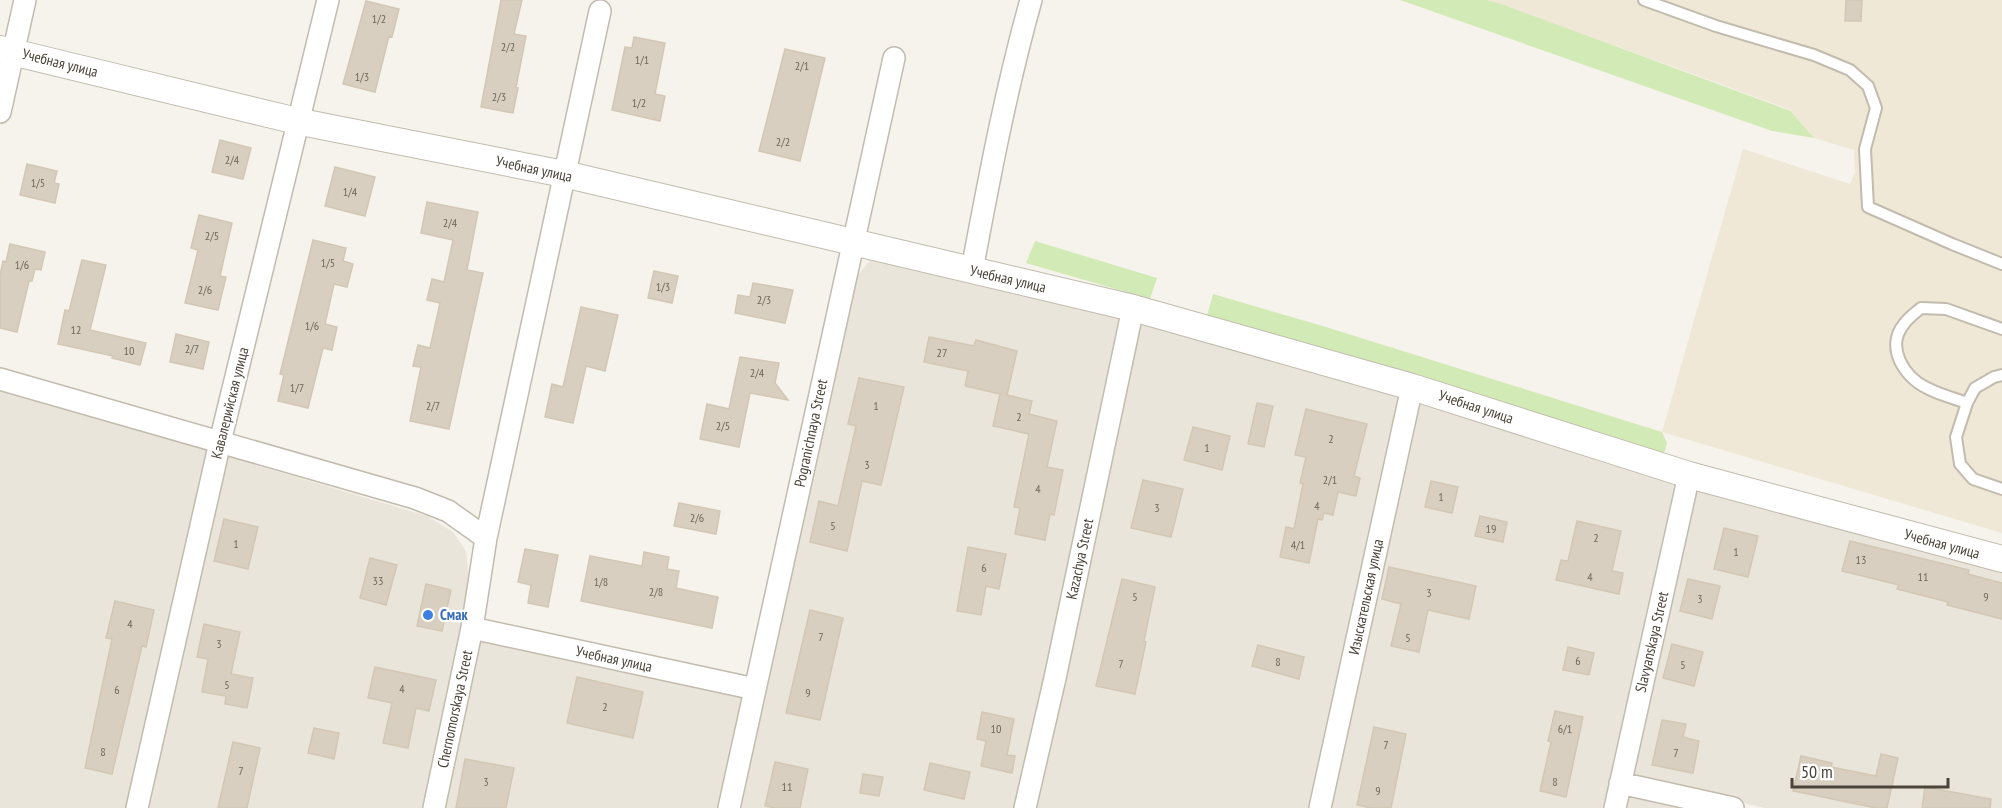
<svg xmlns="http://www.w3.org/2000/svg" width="2002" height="808" viewBox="0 0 2002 808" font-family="'PT Sans Narrow',sans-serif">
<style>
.residential{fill:#eae5da}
.education{fill:#efe8d6}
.green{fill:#d2eab5}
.building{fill:#d8cfc1;stroke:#d3c7b4;stroke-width:1.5}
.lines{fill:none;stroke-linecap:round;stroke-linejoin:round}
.service-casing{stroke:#c2bbae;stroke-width:14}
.minor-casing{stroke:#c2bbae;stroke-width:24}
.tertiary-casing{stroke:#c2bbae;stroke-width:28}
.service{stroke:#fff;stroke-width:10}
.minor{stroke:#fff;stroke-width:21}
.tertiary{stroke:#fff;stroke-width:26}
.shop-dot{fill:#3f7fe0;stroke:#fff;stroke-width:2}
.labels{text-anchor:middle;stroke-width:4.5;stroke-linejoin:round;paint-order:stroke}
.number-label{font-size:12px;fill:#6e675b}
.street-label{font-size:15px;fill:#4b4439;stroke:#fff}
.shop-label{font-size:15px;font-weight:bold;fill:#366cbe;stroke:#fff;text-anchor:start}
</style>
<rect width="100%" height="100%" fill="#f6f3ec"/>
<path class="residential" d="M 871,259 L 1125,315 L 1019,808 L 740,808 L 853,281 Z
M 1142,320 L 1406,395 L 1316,808 L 1036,808 Z
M 0,389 L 427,516 L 453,532 L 466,551 L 469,580 L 462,641 L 427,808 L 0,808 Z
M 1416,396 L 1682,479 L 1611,808 L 1327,808 Z
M 1692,483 L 2002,564 L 2002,808 L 1765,808 L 1628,778 Z
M 478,637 L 746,697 L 722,808 L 442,808 Z
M 1624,790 L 1707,808 L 1620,808 Z"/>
<path class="education" d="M 1486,0 L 2002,0 L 2002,533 L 1662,432 L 1743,149 L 1850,184 L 1855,172 L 1854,150 L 1814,138 L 1791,110 L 1696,75 Z"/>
<path class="green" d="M 1400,0 L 1486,0 L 1501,4 L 1791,111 L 1814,138 L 1772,131 Z
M 1035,241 L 1157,278 L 1150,299 L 1026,263 Z
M 1213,294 L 1326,327 L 1662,432 L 1667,443 L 1664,454 L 1207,316 Z"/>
<path class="building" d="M 501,0 L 522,0 L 514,34 L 526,36 L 516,87 L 518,88 L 513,113 L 481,107 Z
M 1846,0 L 1862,0 L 1861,21 L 1845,21 Z
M 366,1 L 399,9 L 392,37 L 389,36 L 375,92 L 343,84 Z
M 634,37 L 665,43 L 655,94 L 665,96 L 660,121 L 612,110 L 625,47 L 632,48 Z
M 785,49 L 825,58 L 800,161 L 759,151 Z
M 220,140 L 251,148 L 243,179 L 212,172 Z
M 27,164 L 57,171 L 54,183 L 59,184 L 55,203 L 20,195 Z
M 335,167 L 375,177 L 365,216 L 325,206 Z
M 427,202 L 478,212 L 467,270 L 483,273 L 449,429 L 410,421 L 421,367 L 413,366 L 418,345 L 430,348 L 440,303 L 427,300 L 432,279 L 444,282 L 453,240 L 421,233 Z
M 199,215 L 232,223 L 220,276 L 226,277 L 218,310 L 185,303 L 198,250 L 191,248 Z
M 313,240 L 346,248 L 343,261 L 353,264 L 347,287 L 334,284 L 325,324 L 337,327 L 332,350 L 323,348 L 308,408 L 278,401 L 284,375 L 280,374 Z
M 10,244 L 45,252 L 41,270 L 35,269 L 32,281 L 29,281 L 17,332 L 0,328 L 0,275 L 3,261 L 6,262 Z
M 82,260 L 106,265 L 90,330 L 146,343 L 140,365 L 112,358 L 113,356 L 58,344 L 65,310 L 69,311 Z
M 654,271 L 678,276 L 672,303 L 648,298 Z
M 753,283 L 793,290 L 785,323 L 735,313 L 738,295 L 750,297 Z
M 581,307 L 618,315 L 605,371 L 586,366 L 573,423 L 545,417 L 552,384 L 563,387 Z
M 176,334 L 209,342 L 203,369 L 170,362 Z
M 929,337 L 974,346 L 976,340 L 1017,351 L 1007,395 L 1032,401 L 1029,414 L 1057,421 L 1047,467 L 1063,470 L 1054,515 L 1050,514 L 1045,540 L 1015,534 L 1020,508 L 1014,507 L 1029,434 L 993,426 L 1000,394 L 965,386 L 968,371 L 924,362 Z
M 740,357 L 779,363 L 775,383 L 788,400 L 750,393 L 739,447 L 700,439 L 707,404 L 729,409 Z
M 859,378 L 904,387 L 881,485 L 862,481 L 847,551 L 810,542 L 819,501 L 838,506 L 856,426 L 848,424 Z
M 1257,403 L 1273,406 L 1264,447 L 1248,444 Z
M 1306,409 L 1367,424 L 1354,476 L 1360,478 L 1356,496 L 1338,492 L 1333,515 L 1324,513 L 1322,520 L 1318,519 L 1309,563 L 1280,557 L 1286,527 L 1294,529 L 1303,484 L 1300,483 L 1306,457 L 1295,455 Z
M 1193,427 L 1230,436 L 1222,470 L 1184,460 Z
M 1143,480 L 1183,489 L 1171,537 L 1131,528 Z
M 1431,481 L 1458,487 L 1452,513 L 1425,507 Z
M 679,503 L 720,511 L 716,534 L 674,526 Z
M 1480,516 L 1507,522 L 1503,542 L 1475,536 Z
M 224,519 L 258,527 L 248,569 L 214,561 Z
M 1577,521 L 1621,531 L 1612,571 L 1623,573 L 1619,594 L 1556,580 L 1561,560 L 1568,561 Z
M 1724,528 L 1758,536 L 1748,577 L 1714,569 Z
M 1850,541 L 1969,570 L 1968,574 L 2002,583 L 2002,619 L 1947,605 L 1948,602 L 1897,589 L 1899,585 L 1842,571 Z
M 968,547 L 1006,554 L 999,589 L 986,586 L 981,615 L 957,611 Z
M 525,549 L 558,555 L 548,607 L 528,603 L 531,585 L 518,582 Z
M 644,552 L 669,557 L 667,569 L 679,571 L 676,588 L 718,597 L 712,628 L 581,601 L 590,556 L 642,566 Z
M 370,558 L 397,565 L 386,605 L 360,598 Z
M 1389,567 L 1476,586 L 1469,619 L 1428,610 L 1419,652 L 1391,646 L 1401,604 L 1382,599 Z
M 1122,579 L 1155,587 L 1144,641 L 1146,642 L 1135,694 L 1096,686 Z
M 1688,579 L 1720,586 L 1712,619 L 1680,611 Z
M 426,584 L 451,590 L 442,631 L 417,626 Z
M 115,601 L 154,610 L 146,647 L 142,646 L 112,774 L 85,768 L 112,639 L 106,638 Z
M 810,610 L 843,618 L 820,720 L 786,713 Z
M 204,624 L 240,632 L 231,674 L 253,678 L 247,708 L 225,704 L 226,696 L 202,692 L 208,659 L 197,657 Z
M 1672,644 L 1703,652 L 1694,686 L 1663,678 Z
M 1258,645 L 1304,657 L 1299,679 L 1252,666 Z
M 1568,647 L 1594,653 L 1589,675 L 1563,670 Z
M 375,667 L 436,680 L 429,711 L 416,708 L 408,748 L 383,743 L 392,703 L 368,698 Z
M 577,677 L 643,692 L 633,738 L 567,723 Z
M 1555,711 L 1583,717 L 1566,797 L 1540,791 L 1551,742 L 1548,741 Z
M 982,712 L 1014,719 L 1007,755 L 1015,756 L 1012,773 L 981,766 L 986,741 L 977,739 Z
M 1662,720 L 1686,724 L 1683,737 L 1699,741 L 1693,773 L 1652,765 Z
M 1374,727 L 1406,734 L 1391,808 L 1371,808 L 1357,805 Z
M 314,728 L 339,733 L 334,759 L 308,753 Z
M 233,742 L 260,748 L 247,808 L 218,808 Z
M 1881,754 L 1898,758 L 1887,808 L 1876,808 L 1793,791 L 1801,756 L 1832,763 L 1831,767 L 1876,776 Z
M 465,759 L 514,768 L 506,808 L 456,808 Z
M 775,762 L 808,769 L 800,808 L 775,808 L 765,806 Z
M 930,763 L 970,772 L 964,799 L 924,790 Z
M 863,774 L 883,777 L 879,796 L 860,793 Z
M 1925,787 L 1991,799 L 1990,808 L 1922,808 Z"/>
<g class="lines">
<defs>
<path id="service" d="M 1644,0 L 1716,26 L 1814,55 L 1850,70 L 1868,86 L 1876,108 L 1865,149 L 1868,207 L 1952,244 L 2002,264
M 2002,375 L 1994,377 L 1975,388 L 1967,403 L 1956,437 L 1960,464 L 1973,479 L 2002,489
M 1967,403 C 1954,398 1940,395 1927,388 C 1904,377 1885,347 1904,324 C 1908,318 1915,313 1921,308 L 1946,309 L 2002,329"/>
<path id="minor" d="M 0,112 L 25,0
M 972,270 C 989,179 1006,89 1031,0
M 0,379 L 415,498 L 448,511 L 486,538
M 472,628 L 755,689
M 1620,783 L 1733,808
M 137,808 L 220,442 L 328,0
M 434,808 L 472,628 L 486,538 L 600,11
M 729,808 L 894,58
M 1025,808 L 1055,678 L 1133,308
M 1320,808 L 1412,387
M 1615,808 L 1689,475"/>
<path id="tertiary" d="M 0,49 L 301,122 L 564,174 L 1133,308 L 1412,387 L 1689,475 L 2002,559"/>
</defs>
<use href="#service" class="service-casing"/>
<use href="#minor" class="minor-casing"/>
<use href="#tertiary" class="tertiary-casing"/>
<use href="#service" class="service"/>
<use href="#minor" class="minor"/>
<use href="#tertiary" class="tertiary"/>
</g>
<circle class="shop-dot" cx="428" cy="615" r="6"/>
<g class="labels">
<g class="number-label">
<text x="379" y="23">1/2</text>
<text x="508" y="51">2/2</text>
<text x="642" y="64">1/1</text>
<text x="802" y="70">2/1</text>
<text x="362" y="81">1/3</text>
<text x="499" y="101">2/3</text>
<text x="639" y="107">1/2</text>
<text x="783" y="146">2/2</text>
<text x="232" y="164">2/4</text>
<text x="38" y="187">1/5</text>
<text x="350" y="196">1/4</text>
<text x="450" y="227">2/4</text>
<text x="212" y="240">2/5</text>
<text x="328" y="267">1/5</text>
<text x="22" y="269">1/6</text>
<text x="663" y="291">1/3</text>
<text x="205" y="294">2/6</text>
<text x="764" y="304">2/3</text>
<text x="312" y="330">1/6</text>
<text x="76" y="334">12</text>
<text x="192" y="353">2/7</text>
<text x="129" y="355">10</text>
<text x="942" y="357">27</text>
<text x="757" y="377">2/4</text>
<text x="297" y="392">1/7</text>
<text x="433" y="410">2/7</text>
<text x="876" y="410">1</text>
<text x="1019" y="421">2</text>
<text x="723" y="430">2/5</text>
<text x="1331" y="443">2</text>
<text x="1207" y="452">1</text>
<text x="867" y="469">3</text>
<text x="1330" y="484">2/1</text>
<text x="1038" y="493">4</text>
<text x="1441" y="501">1</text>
<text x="1317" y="510">4</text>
<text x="1157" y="512">3</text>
<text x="697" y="522">2/6</text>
<text x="833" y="530">5</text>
<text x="1491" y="533">19</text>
<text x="1596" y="542">2</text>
<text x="236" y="548">1</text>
<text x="1298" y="549">4/1</text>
<text x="1736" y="556">1</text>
<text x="1861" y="564">13</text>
<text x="984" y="572">6</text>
<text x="1590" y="581">4</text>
<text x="1923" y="581">11</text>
<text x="378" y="585">33</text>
<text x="601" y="586">1/8</text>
<text x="656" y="596">2/8</text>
<text x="1429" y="597">3</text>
<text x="1135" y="601">5</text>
<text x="1986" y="601">9</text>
<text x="1700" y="603">3</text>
<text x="130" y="628">4</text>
<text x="821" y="641">7</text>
<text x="1408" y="642">5</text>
<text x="219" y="648">3</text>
<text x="1578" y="665">6</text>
<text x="1278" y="666">8</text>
<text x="1121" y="668">7</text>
<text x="1683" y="669">5</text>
<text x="227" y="689">5</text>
<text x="402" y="693">4</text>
<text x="117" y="694">6</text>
<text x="808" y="697">9</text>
<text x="605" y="711">2</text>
<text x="996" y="733">10</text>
<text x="1565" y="733">6/1</text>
<text x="1386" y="749">7</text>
<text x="103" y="756">8</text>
<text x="1676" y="757">7</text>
<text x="241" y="775">7</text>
<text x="486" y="786">3</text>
<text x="1555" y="786">8</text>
<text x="787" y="791">11</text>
<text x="1378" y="795">9</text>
</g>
<g class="street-label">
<text transform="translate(60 63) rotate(14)" y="5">Учебная улица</text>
<text transform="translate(534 169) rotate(12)" y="5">Учебная улица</text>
<text transform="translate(1008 279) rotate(13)" y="5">Учебная улица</text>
<text transform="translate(230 403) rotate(-76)" y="5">Кавалерийская улица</text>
<text transform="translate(1476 407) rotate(18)" y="5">Учебная улица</text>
<text transform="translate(811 433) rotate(-78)" y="5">Pogranichnaya Street</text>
<text transform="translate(1942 544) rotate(15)" y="5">Учебная улица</text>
<text transform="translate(1080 559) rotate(-78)" y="5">Kazachya Street</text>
<text transform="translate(1366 597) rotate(-78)" y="5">Изыскательская улица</text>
<text transform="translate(1652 642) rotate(-77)" y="5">Slavyanskaya Street</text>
<text transform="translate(614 659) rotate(12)" y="5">Учебная улица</text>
<text transform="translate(455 709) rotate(-78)" y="5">Chernomorskaya Street</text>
</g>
<g class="shop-label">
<text x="440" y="620">Смак</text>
</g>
</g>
<path d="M1792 778v9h156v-9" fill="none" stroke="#4b4439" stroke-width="3"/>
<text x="1801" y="778" font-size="18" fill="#4b4439" stroke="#ffffff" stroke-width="4.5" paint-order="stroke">50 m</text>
</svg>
